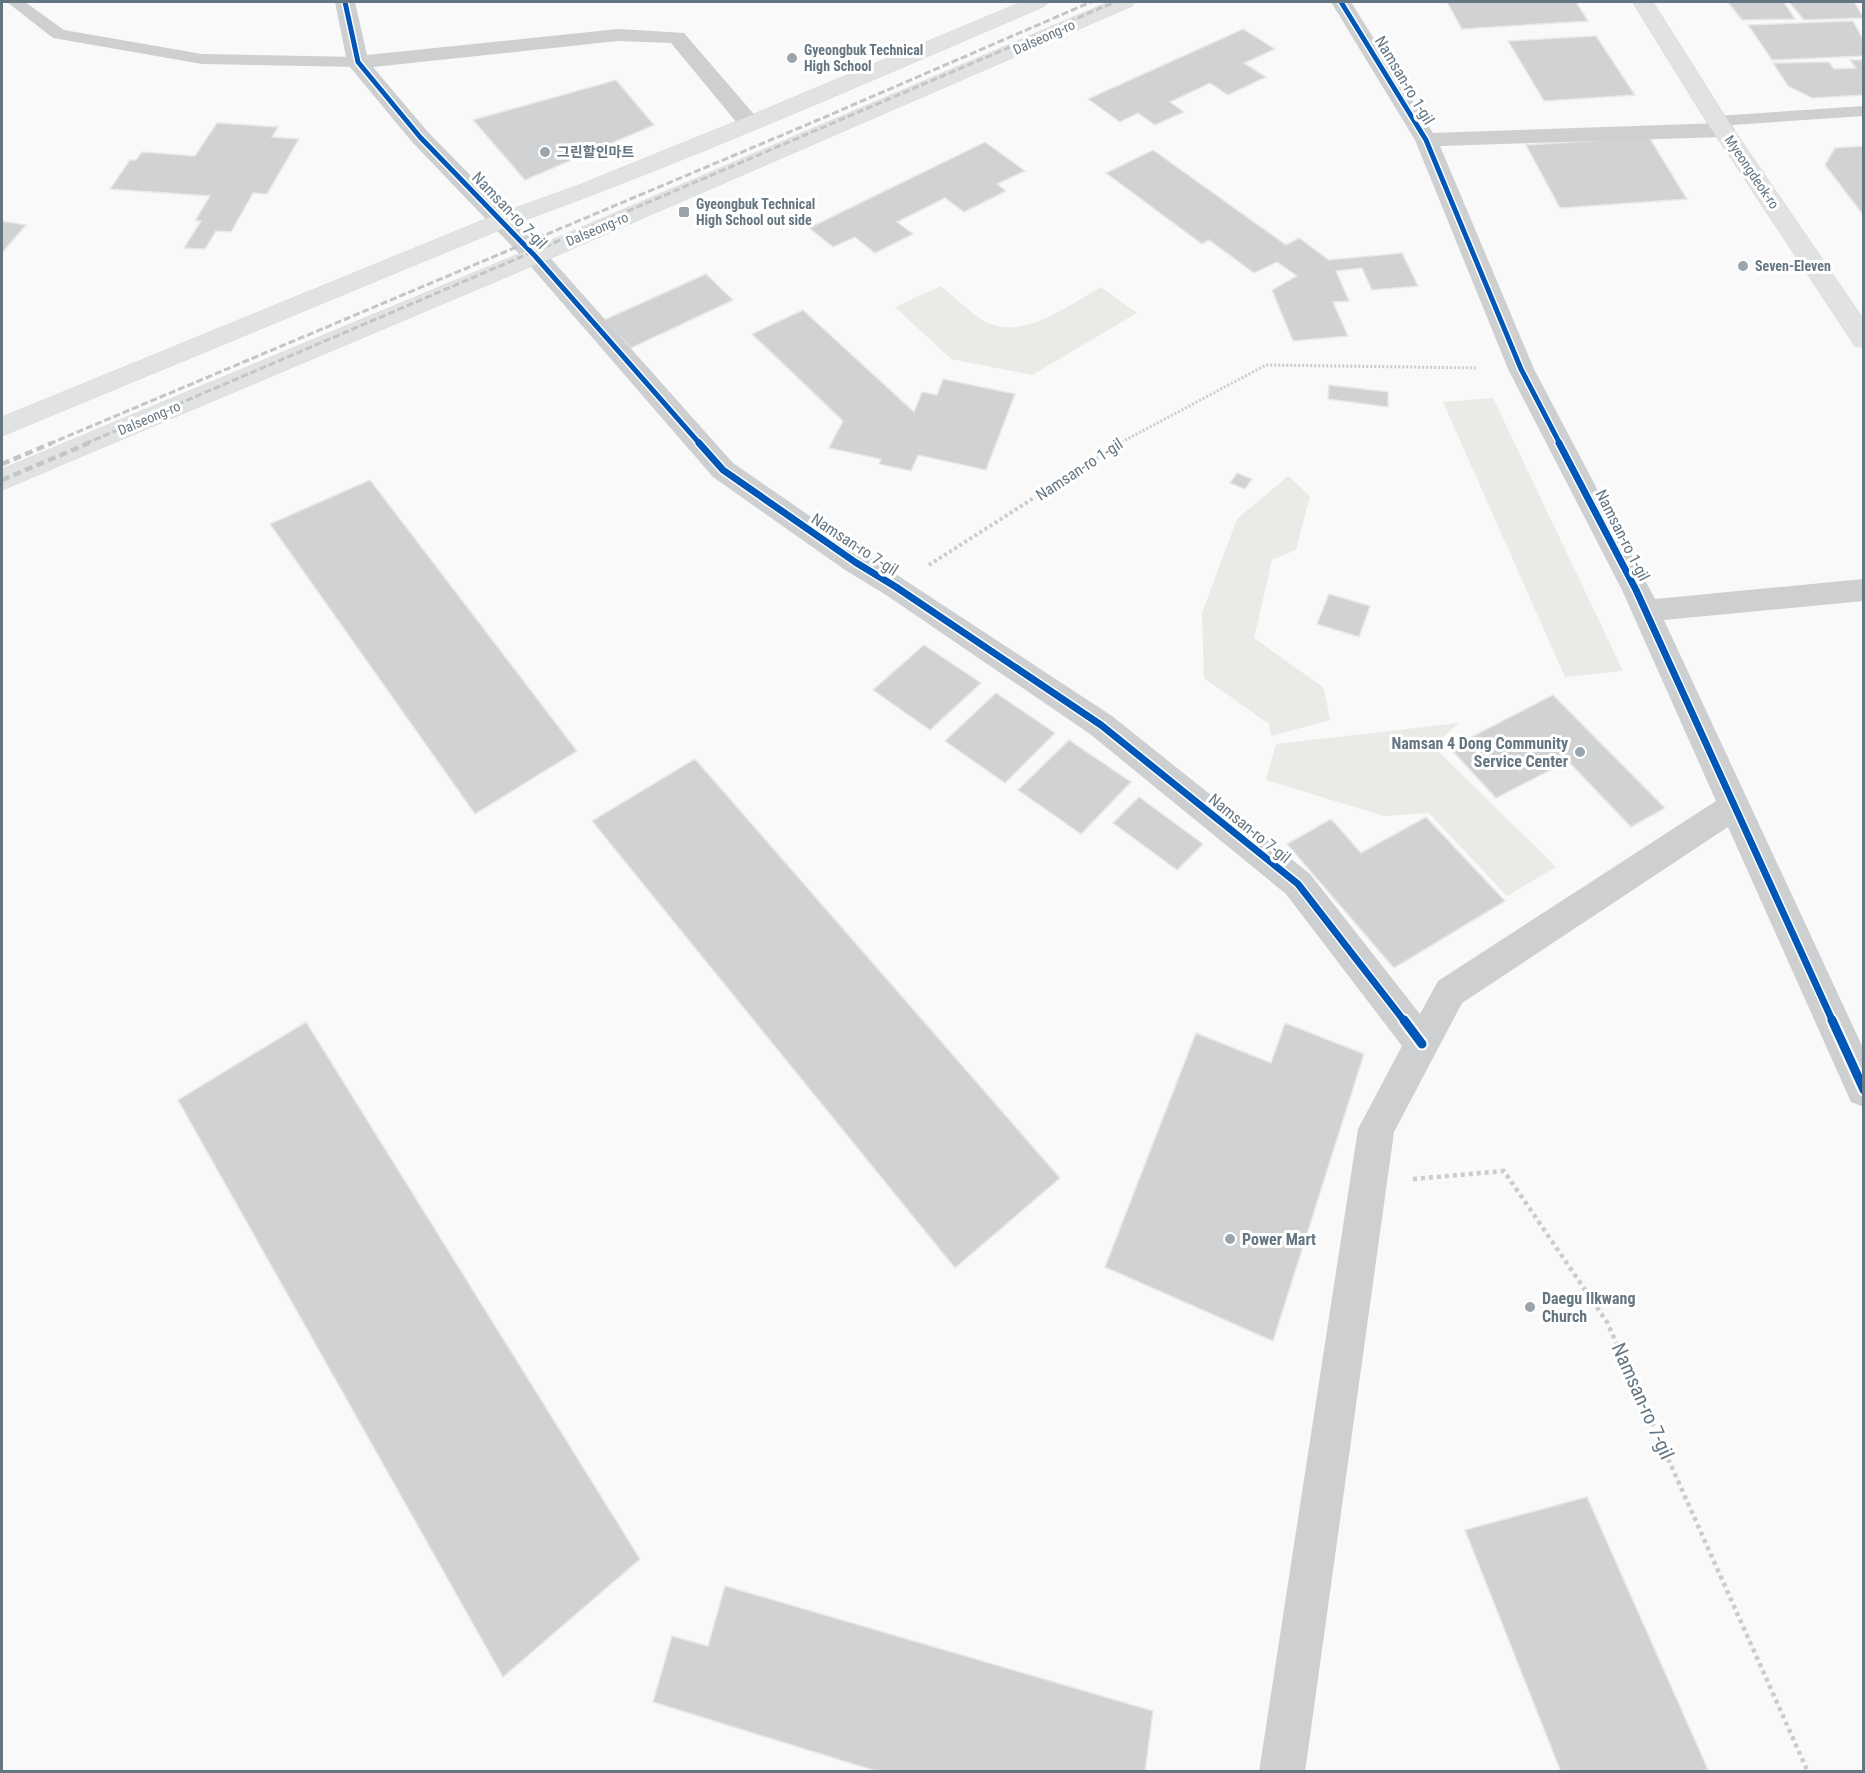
<svg xmlns="http://www.w3.org/2000/svg" width="1865" height="1773" viewBox="0 0 1865 1773" font-family="'Roboto Condensed','Noto Sans KR',sans-serif">
<style>
.green{fill:#e8ebe6}
.building{fill:#d0d2d3;stroke:#e8e8e8;stroke-width:1.5}
.lines{fill:none;stroke-linecap:round;stroke-linejoin:round}
.secondary-casing{stroke:#d5d6d7;stroke-width:1}
.path-far2{stroke:#cbcccd;stroke-width:3;stroke-dasharray:2 2;stroke-linecap:butt}
.path-far1{stroke:#cbcccd;stroke-width:4;stroke-dasharray:3 3;stroke-linecap:butt}
.path{stroke:#cbcccd;stroke-width:4.5;stroke-dasharray:4 4;stroke-linecap:butt}
.service{fill:#cecfd0;fill-rule:evenodd}
.minor{fill:#cecfd0;fill-rule:evenodd}
.secondary{fill:#e1e2e2;fill-rule:evenodd}
.rail-far1{stroke:#c3c5c6;stroke-width:3;stroke-dasharray:7 3;stroke-linecap:butt}
.rail{stroke:#c3c5c6;stroke-width:4.5;stroke-dasharray:8 4.5;stroke-linecap:butt}
.cycleway-far2-casing{stroke:#fff;stroke-width:8}
.cycleway-far1-casing{stroke:#fff;stroke-width:10}
.cycleway-casing{stroke:#fff;stroke-width:13}
.cycleway-far2{stroke:#0057b8;stroke-width:5}
.cycleway-far1{stroke:#0057b8;stroke-width:7}
.cycleway{stroke:#0057b8;stroke-width:9}
.poi-dot{fill:#99a4ac;stroke:#fff;stroke-width:2}
.labels{text-anchor:middle;stroke-width:6;stroke-linejoin:round;paint-order:stroke}
.far-street-label{font-size:14px;fill:#657683;stroke:#fff}
.far-poi-label{font-size:14px;font-weight:bold;fill:#657683;stroke:#fff;text-anchor:start}
.street-label{font-size:16px;fill:#657683;stroke:#fff}
.poi-label{font-size:16px;font-weight:bold;fill:#657683;stroke:#fff;text-anchor:start}
.near-street-label{font-size:20px;fill:#657683;stroke:#fff}
</style>
<rect width="100%" height="100%" fill="#f9f9f9"/>
<path class="green" d="M 941,286 C 954,296 967,310 981,319 C 1020,344 1067,306 1101,287 L 1137,313 L 1032,375 L 951,359 L 895,307 Z
M 1493,398 L 1623,671 L 1565,677 L 1443,402 Z
M 1288,476 L 1310,496 L 1296,550 L 1272,560 L 1254,638 L 1324,688 L 1330,720 L 1271,736 L 1269,724 L 1204,678 L 1202,613 L 1237,519 Z
M 1459,723 L 1433,746 L 1556,867 L 1507,896 L 1429,813 L 1384,816 L 1266,780 L 1276,744 Z"/>
<path class="building" d="M 1447,2 L 1576,2 L 1588,21 L 1462,29 Z
M 1728,2 L 1784,2 L 1795,19 L 1742,20 Z
M 1789,2 L 1854,2 L 1864,18 L 1804,20 Z
M 1853,21 L 1864,41 L 1864,56 L 1772,60 L 1748,25 Z
M 1243,29 L 1275,49 L 1244,63 L 1266,77 L 1228,95 L 1210,83 L 1170,102 L 1184,112 L 1155,125 L 1138,113 L 1120,122 L 1088,99 Z
M 1596,36 L 1635,95 L 1544,101 L 1508,41 Z
M 1850,60 L 1864,60 L 1864,95 L 1812,98 L 1788,86 L 1773,63 L 1829,62 L 1834,69 L 1856,68 Z
M 616,80 L 654,125 L 525,180 L 473,120 Z
M 217,123 L 278,127 L 272,137 L 299,139 L 267,194 L 253,193 L 231,232 L 216,231 L 205,249 L 184,248 L 201,221 L 195,221 L 210,196 L 110,189 L 130,160 L 136,160 L 142,152 L 195,156 Z
M 1649,137 L 1687,199 L 1560,208 L 1526,145 Z
M 985,142 L 1025,171 L 997,184 L 1006,191 L 964,212 L 945,198 L 897,222 L 913,234 L 875,253 L 855,237 L 833,247 L 809,228 Z
M 1864,146 L 1864,216 L 1825,165 L 1835,148 Z
M 1153,150 L 1286,245 L 1299,238 L 1329,260 L 1402,253 L 1418,286 L 1372,290 L 1362,268 L 1336,271 L 1349,301 L 1333,302 L 1348,336 L 1293,341 L 1272,290 L 1297,276 L 1277,262 L 1254,273 L 1209,240 L 1202,244 L 1106,173 Z
M 2,221 L 26,225 L 2,253 Z
M 706,274 L 733,300 L 631,348 L 604,320 Z
M 803,310 L 914,412 L 922,392 L 937,395 L 943,379 L 1015,394 L 986,470 L 918,455 L 911,471 L 879,464 L 881,459 L 829,448 L 843,421 L 752,334 Z
M 1329,385 L 1388,392 L 1388,407 L 1328,399 Z
M 1237,473 L 1252,479 L 1245,489 L 1230,483 Z
M 370,480 L 577,751 L 475,814 L 270,524 Z
M 1329,594 L 1370,606 L 1359,637 L 1317,624 Z
M 924,645 L 981,683 L 930,730 L 873,690 Z
M 996,693 L 1055,733 L 1005,783 L 945,741 Z
M 1553,695 L 1665,808 L 1631,827 L 1568,761 L 1496,798 L 1450,748 Z
M 1069,740 L 1131,782 L 1081,834 L 1018,790 Z
M 695,759 L 1060,1178 L 955,1268 L 592,821 Z
M 1139,797 L 1203,844 L 1177,870 L 1113,823 Z
M 1426,817 L 1505,901 L 1394,968 L 1287,844 L 1331,819 L 1361,853 Z
M 306,1022 L 640,1559 L 503,1677 L 178,1100 Z
M 1285,1023 L 1364,1054 L 1273,1341 L 1105,1267 L 1196,1033 L 1271,1063 Z
M 1587,1497 L 1709,1772 L 1561,1772 L 1465,1530 Z
M 725,1586 L 1153,1711 L 1145,1772 L 879,1772 L 653,1702 L 672,1636 L 708,1646 Z"/>
<g class="lines">
<defs>
<path id="secondary" d="M 1022,2 L 1048,2 L 1045,6 C 868,82 691,160 509,226 L 2,436 L 2,417 L 493,216 L 579,185 L 742,119 Z
M 1109,2 L 1135,2 L 1132,6 L 544,261 L 2,490 L 2,469 L 526,251 Z
M 1633,2 L 1653,2 L 1728,121 L 1864,320 L 1864,348 L 1855,346 L 1706,121 Z"/>
</defs>
<use href="#secondary" class="secondary-casing"/>
<path class="path-far2" d="M 1118,444 L 1266,365 L 1478,368"/>
<path class="path-far1" d="M 929,565 L 1120,443"/>
<path class="path" d="M 1413,1179 L 1504,1171 L 1607,1322 L 1808,1772"/>
<path class="service" d="M 7,2 L 25,2 L 64,30 L 202,54 L 358,57 L 364,58 L 367,62 L 364,66 L 358,67 L 202,64 L 59,39 L 53,38 Z
M 1864,106 L 1864,116 L 1717,126 L 1711,125 L 1708,121 L 1711,117 L 1717,116 Z"/>
<path class="minor" d="M 335,2 L 355,2 L 367,55 L 618,29 L 684,33 L 758,119 L 761,124 L 758,129 L 750,131 L 742,129 L 671,43 L 618,41 L 373,67 L 428,132 L 544,251 L 733,463 L 865,554 L 1112,716 L 1310,874 L 1420,1014 L 1438,981 L 1716,801 L 1622,590 L 1508,369 L 1415,140 L 1331,2 L 1351,2 L 1433,133 L 1724,123 L 1732,125 L 1735,130 L 1732,135 L 1724,137 L 1440,146 L 1534,369 L 1655,599 L 1864,579 L 1864,601 L 1664,620 L 1864,1050 L 1864,1107 L 1851,1102 L 1728,827 L 1462,1003 L 1394,1132 L 1305,1772 L 1259,1772 L 1358,1129 L 1402,1046 L 1286,894 L 1090,734 L 886,595 L 845,570 L 713,477 L 526,261 L 412,142 L 350,67 L 347,62 Z"/>
<use href="#secondary" class="secondary"/>
<path class="rail-far1" d="M 49,444 L 818,120 L 1091,2
M 85,444 L 1115,2"/>
<path class="rail" d="M 2,464 L 52,443
M 2,480 L 89,443"/>
<defs>
<path id="cycleway-far2" d="M 345,2 L 358,62 L 420,137 L 535,256 L 700,444
M 1341,2 L 1426,140 L 1521,369 L 1560,444"/>
<path id="cycleway-far1" d="M 699,443 L 723,470 L 855,562 L 896,587 L 1101,725 L 1298,884 L 1405,1022
M 1559,443 L 1636,590 L 1833,1022"/>
<path id="cycleway" d="M 1404,1020 L 1422,1044
M 1832,1020 L 1864,1090"/>
</defs>
<use href="#cycleway-far2" class="cycleway-far2-casing"/>
<use href="#cycleway-far1" class="cycleway-far1-casing"/>
<use href="#cycleway" class="cycleway-casing"/>
<use href="#cycleway-far2" class="cycleway-far2"/>
<use href="#cycleway-far1" class="cycleway-far1"/>
<use href="#cycleway" class="cycleway"/>
</g>
<g class="poi-dot">
<circle cx="792" cy="58" r="6"/>
<circle cx="545" cy="152" r="6"/>
<rect x="678" y="206" width="12" height="12" rx="3"/>
<circle cx="1743" cy="266" r="6"/>
<circle cx="1580" cy="752" r="6"/>
<circle cx="1230" cy="1239" r="6"/>
<circle cx="1530" cy="1307" r="6"/>
</g>
<g class="labels">
<g class="far-street-label">
<text transform="translate(1044 37) rotate(-24)" y="5">Dalseong-ro</text>
<text transform="translate(1752 172) rotate(56)" y="5">Myeongdeok-ro</text>
<text transform="translate(597 229) rotate(-23)" y="5">Dalseong-ro</text>
<text transform="translate(149 418) rotate(-23)" y="5">Dalseong-ro</text>
</g>
<g class="far-poi-label">
<text x="804" y="55">Gyeongbuk Technical<tspan x="804" dy="16">High School</tspan></text>
<text x="557" y="157">그린할인마트</text>
<text x="696" y="209">Gyeongbuk Technical<tspan x="696" dy="16">High School out side</tspan></text>
<text x="1755" y="271">Seven-Eleven</text>
</g>
<g class="street-label">
<text transform="translate(1405 80) rotate(59)" y="6">Namsan-ro 1-gil</text>
<text transform="translate(510 210) rotate(46)" y="6">Namsan-ro 7-gil</text>
<text transform="translate(1079 469) rotate(-33)" y="6">Namsan-ro 1-gil</text>
<text transform="translate(1623 535) rotate(63)" y="6">Namsan-ro 1-gil</text>
<text transform="translate(855 544) rotate(33)" y="6">Namsan-ro 7-gil</text>
<text transform="translate(1250 828) rotate(39)" y="6">Namsan-ro 7-gil</text>
</g>
<g class="poi-label">
<text x="1568" y="749" text-anchor="end">Namsan 4 Dong Community<tspan x="1568" dy="18">Service Center</tspan></text>
<text x="1242" y="1245">Power Mart</text>
<text x="1542" y="1304">Daegu Ilkwang<tspan x="1542" dy="18">Church</tspan></text>
</g>
<g class="near-street-label">
<text transform="translate(1643 1401) rotate(66)" y="7">Namsan-ro 7-gil</text>
</g>
</g>
<rect width="1865" height="1773" fill="none" stroke="#657683" stroke-width="6"/>
</svg>
